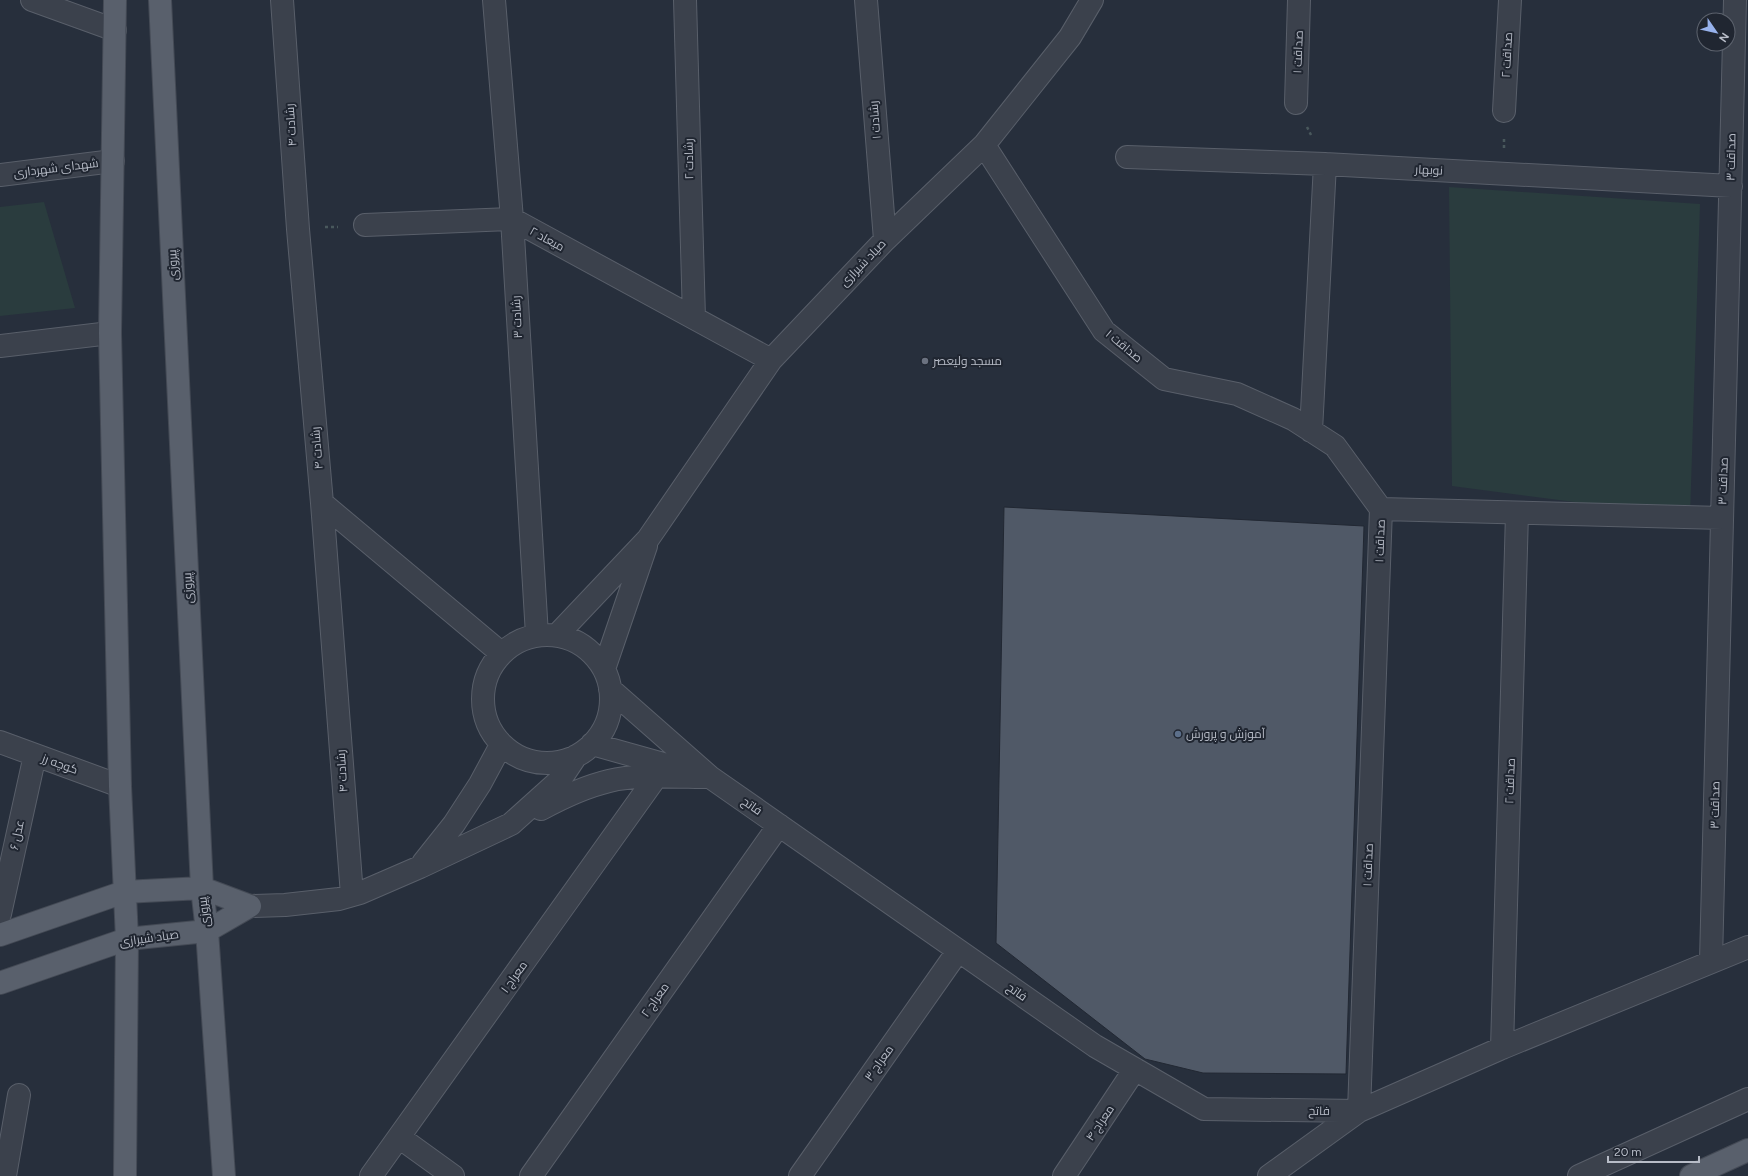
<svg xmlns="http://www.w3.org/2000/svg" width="1748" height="1176" viewBox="0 0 1748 1176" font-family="Figtree,Cairo,sans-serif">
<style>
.green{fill:#2a3c3e}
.building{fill:#505967;stroke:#222833}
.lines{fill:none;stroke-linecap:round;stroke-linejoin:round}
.minor-casing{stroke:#595f6a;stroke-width:24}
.major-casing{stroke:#444a55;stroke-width:24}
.path{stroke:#49585c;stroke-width:2.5;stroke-dasharray:3 3;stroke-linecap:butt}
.minor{stroke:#3b414c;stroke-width:22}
.major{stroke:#59606c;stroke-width:22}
.worship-dot{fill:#6b7280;stroke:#202631;stroke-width:1.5}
.service-dot{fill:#5c6f8a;stroke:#202631;stroke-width:1.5}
.labels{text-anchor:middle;stroke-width:4;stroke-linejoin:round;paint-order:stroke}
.street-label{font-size:12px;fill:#b7bcc7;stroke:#202631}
.poi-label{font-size:12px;fill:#b7bcc7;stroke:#202631;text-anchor:start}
</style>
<rect width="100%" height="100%" fill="#272f3c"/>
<path class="green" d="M 1449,187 L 1700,204 L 1690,517 L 1452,486 Z
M 44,202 L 75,308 L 0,316 L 0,207 Z"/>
<path class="building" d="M 1004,507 L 1364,526 L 1346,1074 L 1203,1073 L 1145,1059 L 996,943 Z"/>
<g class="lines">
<defs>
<path id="minor" d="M 32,0 L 115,30
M 282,0 L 298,229 L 322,503 L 352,895
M 494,0 L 512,219 L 537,635
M 685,0 L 694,318
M 866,0 L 885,240
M 1296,103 L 1299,0
M 1504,111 L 1510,0
M 984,145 L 1104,331 L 1164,379 L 1237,394 L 1293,419 L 1335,446 L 1381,509 L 1359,1111
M 1127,157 L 1325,164 L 1731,186
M 0,175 L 113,161
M 365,225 L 512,219 L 771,360
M 0,346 L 110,333
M 1311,431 L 1325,164
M 322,503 L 501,653
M 1381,509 L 1722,518
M483 699a64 64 0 1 1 128 0a64 64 0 1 1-128 0Z
M 557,635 L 648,539 L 771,360 L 885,240 L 984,145 L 1070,37 L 1092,0
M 604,669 L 646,546
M 610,689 L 710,777 L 1095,1046 L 1204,1109 L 1359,1111
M 0,742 L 120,786
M 592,744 L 685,770
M 541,809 C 563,797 584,787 609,781 C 637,774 680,777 710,777
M 423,863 L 454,824 L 480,784 L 501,745
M 250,906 L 285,905 L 339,899 L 360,893 L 420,867 L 511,824 L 560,780 L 576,756
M 0,914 L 35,755
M 1711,961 L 1735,0
M 1502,1048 L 1517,513
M 399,1137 L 453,1176
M 5,1176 L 19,1095
M 371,1176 L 656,777
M 531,1176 L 779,825
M 800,1176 L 958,951
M 1064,1176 L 1135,1069
M 1269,1176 L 1359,1111 L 1502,1048 L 1748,947
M 1579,1176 L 1748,1099"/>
<path id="major" d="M 115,0 L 110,333 L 120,786 L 127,939 L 125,1176
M 160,0 L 202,888 L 207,931 L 224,1176
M 0,935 L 124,892 L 202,888 L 250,906
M 0,983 L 127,939 L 207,931 L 250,906
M 1691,1176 L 1748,1150"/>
</defs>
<use href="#minor" class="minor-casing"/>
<use href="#major" class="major-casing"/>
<path class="path" d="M 1307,127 L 1312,137
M 1504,148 L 1504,137
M 325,227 L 338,227"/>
<use href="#minor" class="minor"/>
<use href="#major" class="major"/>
</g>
<circle class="worship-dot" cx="925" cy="361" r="4"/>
<circle class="service-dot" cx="1178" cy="734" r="4"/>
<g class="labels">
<g class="street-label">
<text transform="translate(1298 52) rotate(-88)" y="4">صداقت ۱</text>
<text transform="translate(1507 55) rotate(-87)" y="4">صداقت ۲</text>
<text transform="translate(875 120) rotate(-95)" y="4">رشادت ۱</text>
<text transform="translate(291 125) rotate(-94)" y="4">رشادت ۴</text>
<text transform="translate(1731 157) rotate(-89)" y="4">صداقت ۳</text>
<text transform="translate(689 159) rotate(-91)" y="4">رشادت ۲</text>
<text transform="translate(56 168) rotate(-7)" y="4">شهدای شهرداری</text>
<text transform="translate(1429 170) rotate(3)" y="4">نوبهار</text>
<text transform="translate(547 239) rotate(29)" y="4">میعاد ۲</text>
<text transform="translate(863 263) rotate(-46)" y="4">صیاد شیرازی</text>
<text transform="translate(173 265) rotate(-93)" y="4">پیروزی</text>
<text transform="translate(517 317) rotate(-93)" y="4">رشادت ۳</text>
<text transform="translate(1124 346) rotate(40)" y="4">صداقت ۱</text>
<text transform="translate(317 448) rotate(-95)" y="4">رشادت ۴</text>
<text transform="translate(1723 481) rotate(-88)" y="4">صداقت ۳</text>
<text transform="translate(1380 541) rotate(-88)" y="4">صداقت ۱</text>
<text transform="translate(188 588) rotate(-93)" y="4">پیروزی</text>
<text transform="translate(60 764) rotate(20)" y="4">کوچه رز</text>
<text transform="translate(342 771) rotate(-94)" y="4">رشادت ۴</text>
<text transform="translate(1510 781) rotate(-88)" y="4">صداقت ۲</text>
<text transform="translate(1715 805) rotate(-89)" y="4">صداقت ۳</text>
<text transform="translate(752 806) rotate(35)" y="4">فاتح</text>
<text transform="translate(17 835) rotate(-78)" y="4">عدل ۶</text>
<text transform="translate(1368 865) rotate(-88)" y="4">صداقت ۱</text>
<text transform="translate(204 912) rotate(-97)" y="4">پیروزی</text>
<text transform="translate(149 938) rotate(-8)" y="4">صیاد شیرازی</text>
<text transform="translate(514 977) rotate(-54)" y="4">معراج ۱</text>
<text transform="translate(1017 992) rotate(35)" y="4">فاتح</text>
<text transform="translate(655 1000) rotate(-55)" y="4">معراج ۲</text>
<text transform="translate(879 1063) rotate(-55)" y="4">معراج ۳</text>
<text transform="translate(1319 1111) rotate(1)" y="4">فاتح</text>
<text transform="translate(1100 1123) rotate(-56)" y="4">معراج ۴</text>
</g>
<g class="poi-label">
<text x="933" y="365">مسجد ولیعصر</text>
<text x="1186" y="738">آموزش و پرورش</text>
</g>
</g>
<g transform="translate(1716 32) rotate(124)"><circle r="19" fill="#202631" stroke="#5c626d"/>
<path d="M0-3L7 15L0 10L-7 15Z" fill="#97b2ec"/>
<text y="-6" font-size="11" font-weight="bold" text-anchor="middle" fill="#b7bcc7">N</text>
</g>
<path d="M1608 1156v6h91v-6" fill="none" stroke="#b7bcc7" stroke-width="2"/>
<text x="1614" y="1156" font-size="12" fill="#b7bcc7" stroke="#202631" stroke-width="3" paint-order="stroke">20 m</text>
</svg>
